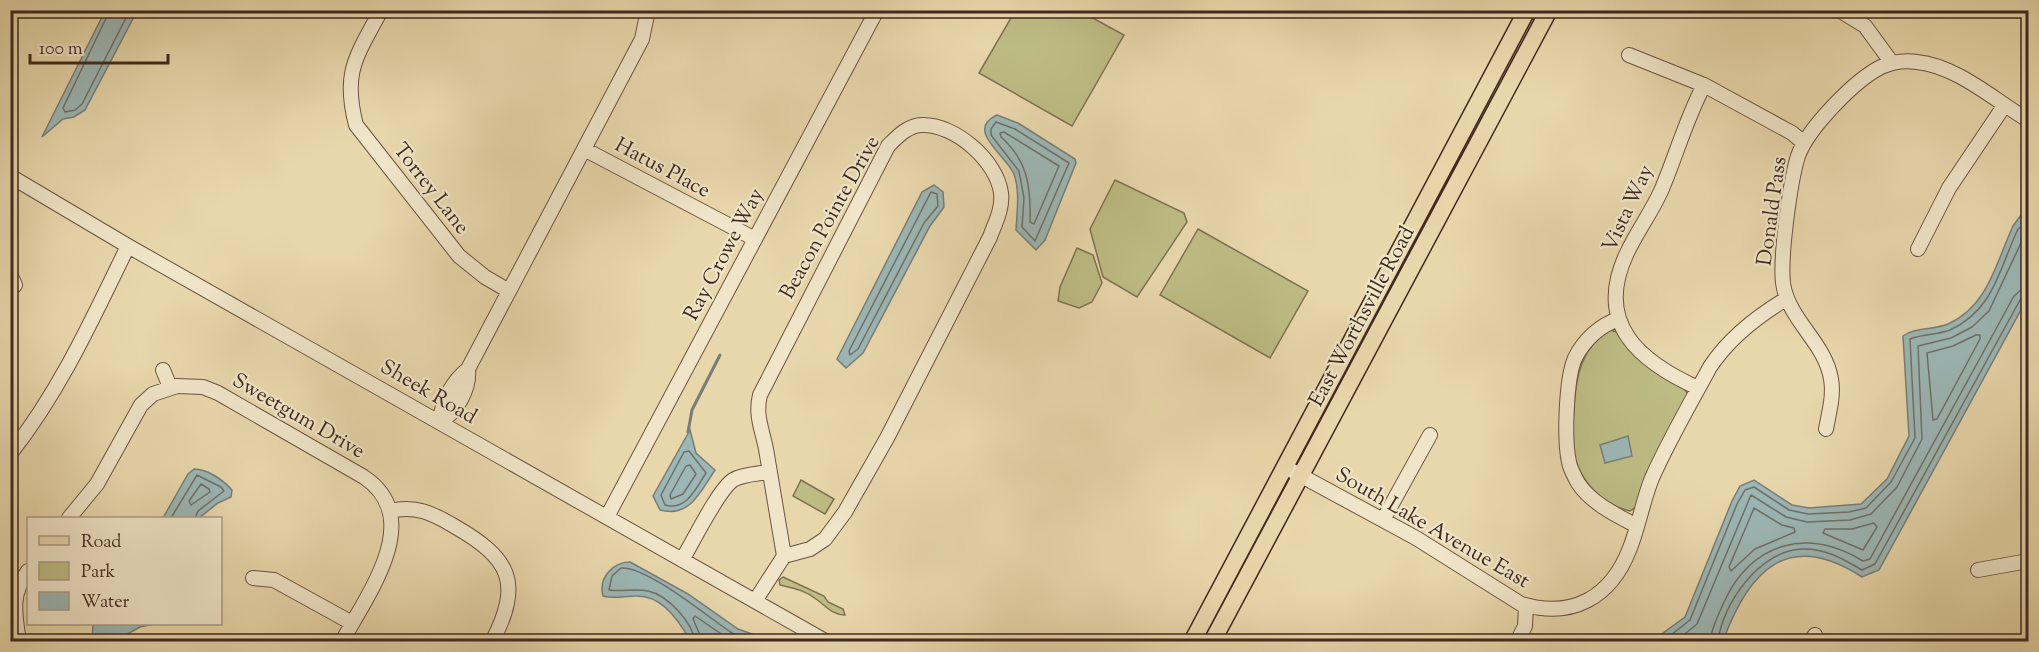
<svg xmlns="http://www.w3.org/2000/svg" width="2039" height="652" viewBox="0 0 2039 652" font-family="'Sorts Mill Goudy',serif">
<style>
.green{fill:#bdbc84;stroke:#7e7252;stroke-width:1.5}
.water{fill:#9cb7b5;stroke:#777e79;stroke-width:1.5}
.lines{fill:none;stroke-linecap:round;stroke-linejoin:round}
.shore{stroke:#6e706a;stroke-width:1.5}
.stream{stroke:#777e79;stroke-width:3}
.minor-casing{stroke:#6a5442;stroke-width:16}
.major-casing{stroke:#40291f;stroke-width:19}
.minor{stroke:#f0e5c8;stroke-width:14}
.major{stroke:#e8d7ab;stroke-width:16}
.labels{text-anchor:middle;stroke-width:4.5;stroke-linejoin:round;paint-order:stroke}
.street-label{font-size:21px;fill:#40291f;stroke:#f0e5c8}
</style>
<rect width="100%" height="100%" fill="#e8d7ab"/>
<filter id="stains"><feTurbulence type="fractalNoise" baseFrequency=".00333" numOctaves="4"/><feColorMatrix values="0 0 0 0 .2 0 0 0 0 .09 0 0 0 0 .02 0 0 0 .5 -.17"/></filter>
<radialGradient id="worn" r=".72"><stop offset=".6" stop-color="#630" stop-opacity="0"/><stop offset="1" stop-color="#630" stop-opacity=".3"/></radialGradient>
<path class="green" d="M 1015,11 L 1080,11 L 1124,35 L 1072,126 L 979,73 Z
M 1115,180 L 1184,213 L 1187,222 L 1137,297 L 1103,277 L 1090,229 Z
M 1198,229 L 1308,291 L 1270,358 L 1160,295 Z
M 1077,248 L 1093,255 L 1102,283 L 1092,302 L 1079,308 L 1058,301 L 1060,287 Z
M 1609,330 C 1625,331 1631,352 1642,362 C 1655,374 1681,378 1688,395 L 1635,508 L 1630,511 C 1597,503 1573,473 1572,440 C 1571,429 1574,418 1574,407 C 1576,377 1581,348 1609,330 Z
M 801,480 L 834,499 L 825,514 L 793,496 Z
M 783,577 L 824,596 L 828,602 L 843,609 L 845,615 C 832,615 826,606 816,599 C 805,590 792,588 780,585 L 779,580 Z"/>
<path class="water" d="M 105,11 L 137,11 L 85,110 L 74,117 L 63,119 L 42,137 Z
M 997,115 L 1018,123 L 1075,159 L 1076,163 L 1045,240 L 1036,250 L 1016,230 C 1017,212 1020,191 1014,174 C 1007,156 964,130 997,115 Z
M 934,185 L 943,192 L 944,207 L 930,226 L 863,353 L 846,368 L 837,359 L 922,192 Z
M 2021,215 L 2028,215 L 2028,297 L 1879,570 L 1862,577 C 1788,529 1749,570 1723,641 L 1652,641 L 1685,617 L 1732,501 L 1740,486 L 1754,480 L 1792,505 L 1809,508 L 1861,504 L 1887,479 L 1909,436 L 1903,336 C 1915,327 1934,330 1948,324 C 1988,306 1996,263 2013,226 Z
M 690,430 L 696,453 L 715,470 C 700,492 690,518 660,510 L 653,496 Z
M 1628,436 L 1632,456 L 1605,463 L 1600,445 Z
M 194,469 C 208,469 223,480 232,490 L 231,497 L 218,503 L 199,518 L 163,518 L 188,474 Z
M 630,562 L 688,594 L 738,629 L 772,641 L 690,641 C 679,620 662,595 636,596 C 625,596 613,599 603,596 C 598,578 613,562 630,562 Z
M 93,624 L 154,624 L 140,627 L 115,641 L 92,641 Z"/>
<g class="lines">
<path class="shore" d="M 110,10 L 63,108 L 65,112 L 75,110 L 82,104 L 130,10
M 996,122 L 1015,129 L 1069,163 L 1035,241 L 1022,227 L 1024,198 L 1019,171 L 991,135 L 991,129 Z
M 1004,132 L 1059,166 L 1034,224 L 1030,222 C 1031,187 1028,161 1001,137 L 1000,133 Z
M 931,192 L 937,194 L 938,206 L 924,223 L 858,349 L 850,355 L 849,351 Z
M 1976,335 L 1980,335 L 1980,339 L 1937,419 L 1933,420 L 1927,353 L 1953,346 Z
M 689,451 L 706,473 C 696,488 687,511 665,505 L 661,495 L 684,452 Z
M 690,465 L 696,474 L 683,494 L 671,499 L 670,495 L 686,466 Z
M 201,484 L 209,489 L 210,492 L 191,505 L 189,501 Z
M 1754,508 L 1782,525 L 1794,528 L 1795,532 L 1755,549 L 1731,571 L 1729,567 Z
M 171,518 L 197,475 L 221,487 L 224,491 L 198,511 L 195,518
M 1874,523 L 1877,527 L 1863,550 L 1823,533 L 1825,529 L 1852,529 Z
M 695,642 C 693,622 667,595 648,591 C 635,588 622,592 609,590 L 612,576 L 621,568 C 647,566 709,618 732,633 C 740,638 749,638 758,642
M 703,642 L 693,619 L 695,616 L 733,642
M 1662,642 L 1690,620 L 1737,504 L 1745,490 L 1754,487 L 1789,510 L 1808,514 L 1849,512 L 1866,508 L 1891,482 L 1915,438 L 1910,339 C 1922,334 1937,335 1950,330 C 1994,310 1999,269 2018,229 L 2028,221
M 1675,642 L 1697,624 L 1751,495 L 1786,517 L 1807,522 L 1850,520 L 1871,514 L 1897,487 L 1922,439 L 1918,346 L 1951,338 L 1972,327 L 1989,311 L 2028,228
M 1710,642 C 1711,628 1719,614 1724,602 C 1752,542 1807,527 1863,561 L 1870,559 L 2014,296 L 2021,290 L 2028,288
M 1718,642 C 1722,603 1761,550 1802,549 C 1825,548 1843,559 1862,570 L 1875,564 L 2020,300 L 2028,296"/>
<path class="stream" d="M 688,432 L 692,410 L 720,355"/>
<defs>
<path id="minor" d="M 381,10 C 357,56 342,71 356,125 L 459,256 L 485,277 L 509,291
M 1839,10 L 1865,26 L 1892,63
M 1629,55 L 1704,85 L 1792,133 L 1804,143
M 584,149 L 755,239
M 10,176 L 128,246 L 827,642
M 1918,249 L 1949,188 L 2004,106
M 10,274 L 15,285 L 10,290
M 1619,319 C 1600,325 1584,340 1575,358 C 1566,378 1564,440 1569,462 C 1570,469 1575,477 1578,483 C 1591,503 1616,515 1637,526
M 163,370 L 170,387
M 1698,388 C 1641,362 1594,325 1626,255 C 1636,233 1651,213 1661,191 C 1676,156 1686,119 1704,85
M 440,421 C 442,401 452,382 468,369 L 642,39 L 648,10
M 440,421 C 457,413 470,388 468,369
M 1826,429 C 1829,412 1834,396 1831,379 C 1825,342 1788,320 1783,283 C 1780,256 1790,182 1798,156 C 1808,128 1855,80 1881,67 C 1892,62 1905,60 1917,62 C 1957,66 1994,100 2028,120
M 10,454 C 60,391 93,318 128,246
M 1285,467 L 1416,538 L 1521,604 C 1572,619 1611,598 1630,548 C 1639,525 1643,500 1652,478 C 1669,440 1690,404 1710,367 C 1729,338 1756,317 1786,299
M 390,511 C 416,505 432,513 454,526 C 510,558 523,582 492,642
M 607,517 L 877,10
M 69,518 L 97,484 L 141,405 L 153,394 L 177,386 L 203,387 L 218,393 L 364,477 C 426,519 367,594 342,642
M 1383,520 L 1430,435
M 682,560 C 693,542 718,490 733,480 C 743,474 757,474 769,472
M 1978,570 L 2028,561
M 253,578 L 274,580 L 352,623
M 755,601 L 784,556 L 810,549 L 825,539 L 845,512 L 887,438 L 990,237 C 995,223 1003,209 1001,193 C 997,161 955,124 922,125 C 908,125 897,137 888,146 L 760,395 C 755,415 762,429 766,449 C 772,485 778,521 784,556
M 19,642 C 15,614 10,594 28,571
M 1517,642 L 1525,626 L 1526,606
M 1810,642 L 1815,635"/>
<path id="major" d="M 1192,642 L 1527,10
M 1212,642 L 1549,10"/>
</defs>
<use href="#minor" class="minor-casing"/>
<use href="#major" class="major-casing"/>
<use href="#minor" class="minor"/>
<use href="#major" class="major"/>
</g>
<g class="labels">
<g class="street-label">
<text transform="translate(663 167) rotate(28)" y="7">Hatus Place</text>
<text transform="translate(432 188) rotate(52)" y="7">Torrey Lane</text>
<text transform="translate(1627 208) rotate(-65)" y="7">Vista Way</text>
<text transform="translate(1771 211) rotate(-82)" y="7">Donald Pass</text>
<text transform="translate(829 217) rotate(-61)" y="7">Beacon Pointe Drive</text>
<text transform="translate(723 254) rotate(-62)" y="7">Ray Crowe Way</text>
<text transform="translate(1361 316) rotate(-62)" y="7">East Worthsville Road</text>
<text transform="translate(429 391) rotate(30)" y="7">Sheek Road</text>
<text transform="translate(299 415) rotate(30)" y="7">Sweetgum Drive</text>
<text transform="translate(1433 527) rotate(30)" y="7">South Lake Avenue East</text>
</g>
</g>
<rect width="2039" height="652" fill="none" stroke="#e8d7ab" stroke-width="36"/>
<rect x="12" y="12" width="2015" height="628" fill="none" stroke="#40291f" stroke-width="3"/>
<rect x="18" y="18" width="2003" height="616" fill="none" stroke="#40291f" stroke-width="1.5"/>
<rect x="27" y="517" width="195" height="108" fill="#f0e5c8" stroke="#aa9a84" stroke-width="1.5"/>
<rect x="39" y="536" width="30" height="9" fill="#e8d7ab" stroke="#aa9a84" stroke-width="1.5"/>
<text x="81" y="547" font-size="18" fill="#40291f">Road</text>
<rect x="39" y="562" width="30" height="18" fill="#bdbc84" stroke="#aa9a84" stroke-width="1.5"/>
<text x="81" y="577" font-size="18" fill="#40291f">Park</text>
<rect x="39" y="592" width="30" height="18" fill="#9cb7b5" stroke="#aa9a84" stroke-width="1.5"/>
<text x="81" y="607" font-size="18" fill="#40291f">Water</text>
<path d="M30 54v9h138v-9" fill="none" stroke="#40291f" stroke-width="3"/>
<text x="39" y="54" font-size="18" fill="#40291f" stroke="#f0e5c8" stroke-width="4.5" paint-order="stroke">100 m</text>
<rect width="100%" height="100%" filter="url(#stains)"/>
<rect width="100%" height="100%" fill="url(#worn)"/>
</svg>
